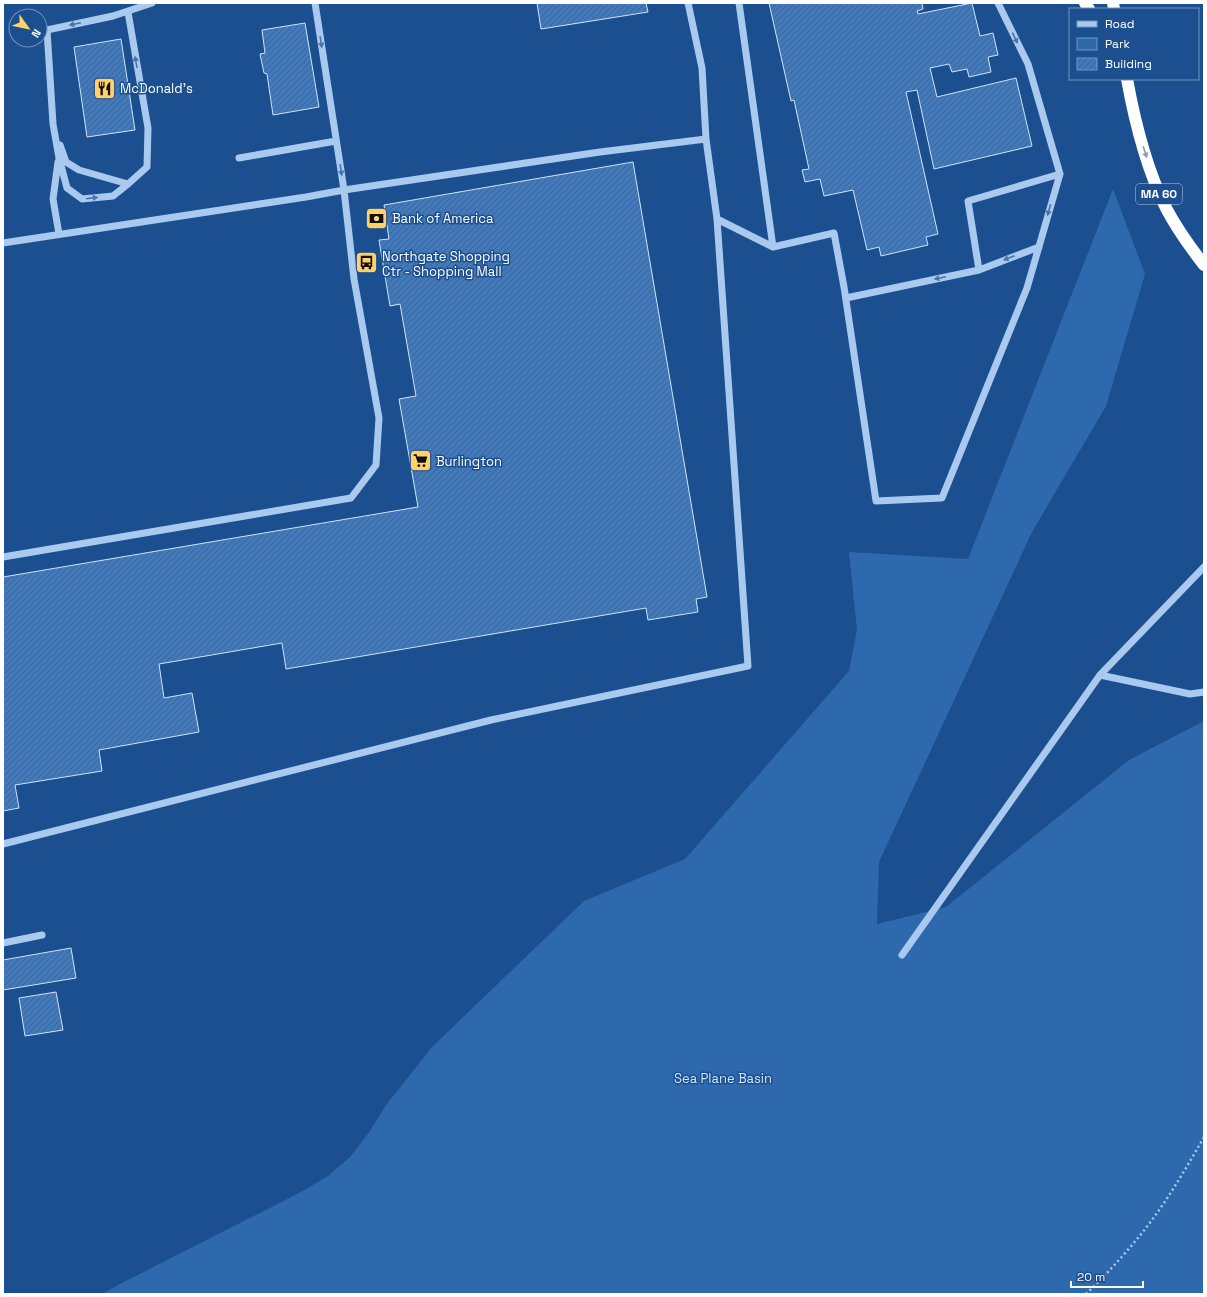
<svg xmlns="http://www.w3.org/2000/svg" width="1207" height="1297" viewBox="0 0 1207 1297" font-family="'Space Grotesk',sans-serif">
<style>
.park{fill:#2e69ad}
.building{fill:url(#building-hatch);stroke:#cfe3fa}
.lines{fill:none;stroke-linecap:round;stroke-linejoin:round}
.path{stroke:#a9c9ee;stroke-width:2.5;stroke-dasharray:2 3;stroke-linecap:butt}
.minor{stroke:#a9c9ee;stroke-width:7}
.highway{stroke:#fff;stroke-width:12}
.oneway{fill:#4674ac}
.oneway2{fill:#829ec1}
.labels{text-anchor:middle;stroke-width:3;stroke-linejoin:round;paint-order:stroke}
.shield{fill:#1b4f8f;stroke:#bbcadd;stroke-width:1}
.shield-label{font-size:12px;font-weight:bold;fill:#fff}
.poi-label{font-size:13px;fill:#fff;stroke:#1b4f8f;text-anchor:start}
.park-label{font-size:13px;fill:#cfe3fa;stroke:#1b4f8f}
</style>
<defs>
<pattern id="building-hatch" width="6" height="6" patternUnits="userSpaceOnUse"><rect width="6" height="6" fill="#4478b7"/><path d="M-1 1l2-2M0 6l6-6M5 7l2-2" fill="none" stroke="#486282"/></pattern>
</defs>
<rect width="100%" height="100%" fill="#1b4f8f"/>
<path class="park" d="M 1113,189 L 1145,274 L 1106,406 L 1032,532 L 879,862 L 877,924 L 946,907 L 1129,760 L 1204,721 L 1204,1294 L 102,1294 L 120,1284 L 299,1193 L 328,1176 L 350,1157 L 370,1131 L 386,1105 L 433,1046 L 584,901 L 685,859 L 849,671 L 857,630 L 849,552 L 968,559 Z"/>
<path class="building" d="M 537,3 L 646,3 L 648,12 L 541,29 Z
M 769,3 L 922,3 L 923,9 L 917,11 L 918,14 L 972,3 L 980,36 L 993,33 L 998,55 L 988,57 L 991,72 L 969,77 L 967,69 L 952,72 L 949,64 L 930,68 L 937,97 L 1016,78 L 1032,146 L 934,169 L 917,90 L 906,92 L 938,234 L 926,237 L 928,245 L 881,256 L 879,247 L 867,250 L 853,190 L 824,196 L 820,179 L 805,182 L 802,170 L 809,169 L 794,100 L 791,101 Z
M 305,23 L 319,107 L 273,115 L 267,74 L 264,73 L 260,54 L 265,53 L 262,30 Z
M 121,39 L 135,130 L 87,137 L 74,47 Z
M 633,162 L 707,597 L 696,599 L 698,612 L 648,620 L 646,608 L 286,669 L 282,643 L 159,664 L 164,698 L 192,693 L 199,732 L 99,750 L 102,771 L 15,785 L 19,808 L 3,811 L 3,577 L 418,507 L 399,399 L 416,396 L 400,304 L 390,306 L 379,240 L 389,239 L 384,205 Z
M 71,948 L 76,978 L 3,990 L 3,960 Z
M 56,992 L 63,1030 L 25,1036 L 19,998 Z"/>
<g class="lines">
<path class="path" d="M 1086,1294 C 1106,1275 1125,1254 1142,1233 C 1166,1203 1185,1170 1204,1137"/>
<path class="minor" d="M 739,3 L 773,247
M 128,12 L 148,128 L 147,167 L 128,184 L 113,196 L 82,199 L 67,188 L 59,158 L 53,124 L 47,30 L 113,16 L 152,3
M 706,139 L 717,219 L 773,247 L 834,233 L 844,287 L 876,501 L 942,498 L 1027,288 L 1060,174 L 1028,64 L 998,3
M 60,145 L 66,162 L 79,170 L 128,184
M 239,158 L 336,141
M 58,162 L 53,199 L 59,234
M 3,243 L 306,197 L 344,190 L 600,152 L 706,139 L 702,68 L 688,3
M 979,270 L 968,201 L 1060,174
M 846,298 L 979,270 L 1039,247
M 3,557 L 351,498 L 376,465 L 379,418 L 354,279 L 344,190 L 315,3
M 1100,675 L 1190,694 L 1204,692
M 3,844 L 491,720 L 748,666 L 717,219
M 3,943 L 42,935
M 902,955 L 1100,675 L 1204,567"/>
<path class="highway" d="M 1085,3 L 1089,9
M 1113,3 L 1114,9
M 1127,79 C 1135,123 1146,168 1166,208 C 1177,229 1190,247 1204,265"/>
</g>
<defs><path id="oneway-solid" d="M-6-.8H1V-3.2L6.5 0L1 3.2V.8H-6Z"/></defs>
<g class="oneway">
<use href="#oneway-solid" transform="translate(75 24) rotate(168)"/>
<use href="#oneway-solid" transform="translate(1015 38) rotate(64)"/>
<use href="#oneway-solid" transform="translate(321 42) rotate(81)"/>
<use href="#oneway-solid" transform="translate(136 62) rotate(-100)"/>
<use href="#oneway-solid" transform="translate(341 170) rotate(81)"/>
<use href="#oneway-solid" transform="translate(92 198) rotate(-7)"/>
<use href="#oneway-solid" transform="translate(1049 210) rotate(106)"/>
<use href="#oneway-solid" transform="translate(1009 258) rotate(159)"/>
<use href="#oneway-solid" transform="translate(940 278) rotate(168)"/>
</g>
<use class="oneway2" href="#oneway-solid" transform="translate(1145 152) rotate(72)"/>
<defs>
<symbol id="restaurant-square" viewBox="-11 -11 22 22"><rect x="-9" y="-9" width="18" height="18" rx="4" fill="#ffd166" stroke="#1b4f8f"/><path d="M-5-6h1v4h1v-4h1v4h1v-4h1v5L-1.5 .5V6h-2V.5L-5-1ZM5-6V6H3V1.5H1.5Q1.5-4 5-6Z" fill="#111"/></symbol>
<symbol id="bank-square" viewBox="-11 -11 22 22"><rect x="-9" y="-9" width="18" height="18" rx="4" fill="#ffd166" stroke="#1b4f8f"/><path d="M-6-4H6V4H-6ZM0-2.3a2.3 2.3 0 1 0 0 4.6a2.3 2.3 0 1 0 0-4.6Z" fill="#111"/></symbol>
<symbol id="bus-square" viewBox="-11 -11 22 22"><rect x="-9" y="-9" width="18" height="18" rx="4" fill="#ffd166" stroke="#1b4f8f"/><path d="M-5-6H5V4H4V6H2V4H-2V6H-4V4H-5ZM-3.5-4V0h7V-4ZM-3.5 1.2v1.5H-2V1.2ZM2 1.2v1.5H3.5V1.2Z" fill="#111"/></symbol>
<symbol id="supermarket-square" viewBox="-11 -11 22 22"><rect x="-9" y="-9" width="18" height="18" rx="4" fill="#ffd166" stroke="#1b4f8f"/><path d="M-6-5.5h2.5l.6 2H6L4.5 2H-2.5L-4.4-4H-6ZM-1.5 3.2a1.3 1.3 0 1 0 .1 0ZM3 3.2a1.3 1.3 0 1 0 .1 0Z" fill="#111"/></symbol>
</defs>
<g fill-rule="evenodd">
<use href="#restaurant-square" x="92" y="76" width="25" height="25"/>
<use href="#bank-square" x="364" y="206" width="25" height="25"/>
<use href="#bus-square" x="354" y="250" width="25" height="25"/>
<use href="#supermarket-square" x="408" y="448" width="25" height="25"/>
</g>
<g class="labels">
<rect class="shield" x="1136" y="184" width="46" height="20" rx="3"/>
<g class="shield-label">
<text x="1159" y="198">MA 60</text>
</g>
<g class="poi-label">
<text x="120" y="93">McDonald's</text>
<text x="392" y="223">Bank of America</text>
<text x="382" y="261">Northgate Shopping<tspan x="382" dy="15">Ctr - Shopping Mall</tspan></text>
<text x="436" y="466">Burlington</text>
</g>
<g class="park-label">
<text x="723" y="1083">Sea Plane Basin</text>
</g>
</g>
<rect width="1207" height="1297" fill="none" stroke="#ffffff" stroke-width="8"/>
<rect x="1069" y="8" width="130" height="72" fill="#1b4f8f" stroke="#7695bc"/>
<rect x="1077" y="21" width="20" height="6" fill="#a9c9ee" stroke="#7695bc"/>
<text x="1105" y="28" font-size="12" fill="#ffffff">Road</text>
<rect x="1077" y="38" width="20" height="12" fill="#2e69ad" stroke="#7695bc"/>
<text x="1105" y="48" font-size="12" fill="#ffffff">Park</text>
<rect x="1077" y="58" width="20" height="12" fill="url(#building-hatch)" stroke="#7695bc"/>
<text x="1105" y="68" font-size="12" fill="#ffffff">Building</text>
<g transform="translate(28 28) rotate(123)"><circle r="19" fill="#1b4f8f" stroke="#7695bc"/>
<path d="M0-3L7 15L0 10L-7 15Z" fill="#ffd166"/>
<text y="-6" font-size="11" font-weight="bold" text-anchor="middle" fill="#ffffff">N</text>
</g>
<path d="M1071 1281v6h72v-6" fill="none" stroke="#ffffff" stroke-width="2"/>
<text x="1077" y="1281" font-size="12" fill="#ffffff" stroke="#1b4f8f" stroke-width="3" paint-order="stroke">20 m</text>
</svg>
